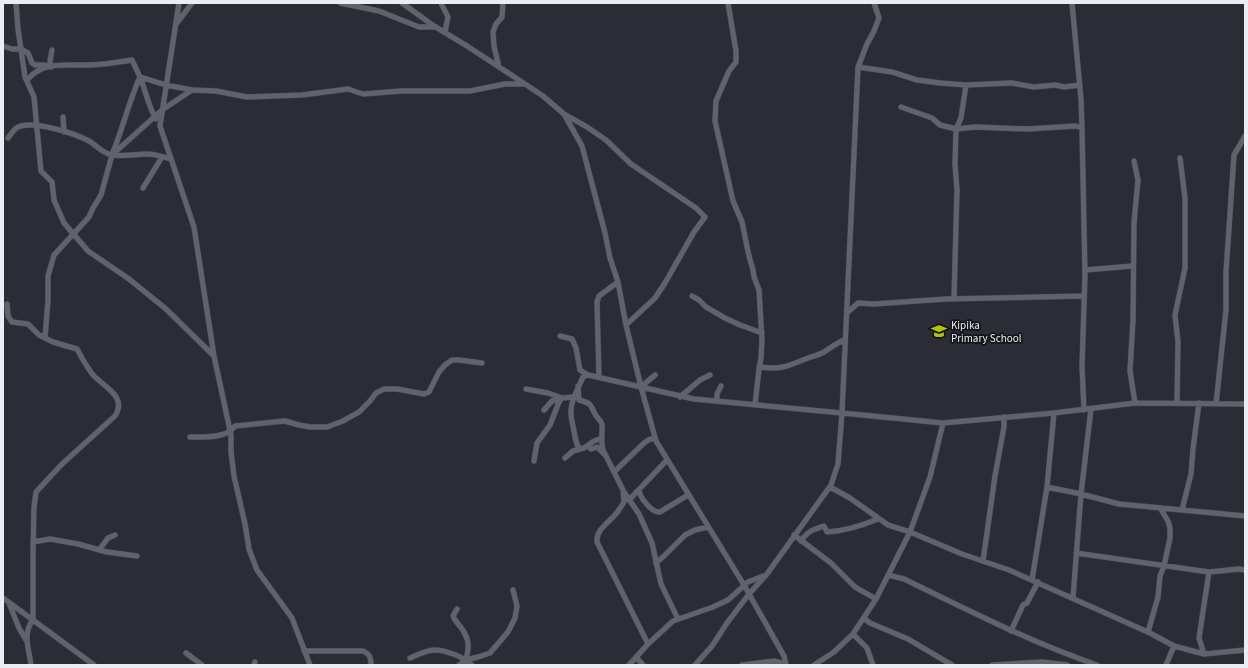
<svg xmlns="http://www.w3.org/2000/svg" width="1248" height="668" viewBox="0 0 1248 668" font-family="'Source Sans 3',sans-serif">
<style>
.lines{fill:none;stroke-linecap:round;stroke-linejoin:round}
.street-casing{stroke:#48484f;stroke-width:6}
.street{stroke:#61626c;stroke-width:5}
.labels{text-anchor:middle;stroke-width:3.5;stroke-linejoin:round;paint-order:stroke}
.poi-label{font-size:11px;fill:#ecedf2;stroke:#141519;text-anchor:start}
</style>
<rect width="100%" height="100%" fill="#2b2c35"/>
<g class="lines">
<defs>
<path id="street" d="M 16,3 L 18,29 L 25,77 L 34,97 L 41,171 L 52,182 L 54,200 L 64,223 L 88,251 L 129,279 L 166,309 L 214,356
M 179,3 L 160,126 L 194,227 L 214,356 L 231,435 L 231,452 L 234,476 L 245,524 L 249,549 L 257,570 L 292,618 L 310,665
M 340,3 L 379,11 L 419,27 L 436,27
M 402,3 L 434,26 L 467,46 L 525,84 L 543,96 L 564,114 L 582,146 L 605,233 L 610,258 L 618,282 L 626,325 L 641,387 L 656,441 L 744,585 L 784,656 L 786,665
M 441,3 L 448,17 L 445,32
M 728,3 L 736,51 L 736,62 L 729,71 L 716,101 L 715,121 L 733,201 L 742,222 L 749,256 L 753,270 L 754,277 L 759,290 L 762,340 L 761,358 L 759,369 L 755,405
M 874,3 L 879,18 L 874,31 L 867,44 L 858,67 L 842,413 L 943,423 L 1054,413 L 1135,403 L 1245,404
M 1072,3 L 1081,99 L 1082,128 L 1085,275 L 1082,366 L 1084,410
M 177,23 L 192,3
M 3,46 L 12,49 L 21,49 L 28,53 L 32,63 L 35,65 L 44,65 L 51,67 L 50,61 L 52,50
M 499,67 L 494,46 L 493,32 L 496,24 L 502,17 L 503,3
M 858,67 L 892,72 L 917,80 L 940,83 L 966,85 L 1012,83 L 1034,87 L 1055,85 L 1064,87 L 1080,85
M 140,77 C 146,91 148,106 156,119
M 27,80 C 44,60 65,66 88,65 C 103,65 117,62 132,60 L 140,77 L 166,85 L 192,90 L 216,91 L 247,97 L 302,95 L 348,89 L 363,94 L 401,91 L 470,91 L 505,84 L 524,84
M 901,107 L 932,118 L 940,125 L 956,129 L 975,127 L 1027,129 L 1076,126 L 1082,128
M 564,114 L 587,127 L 606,140 L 631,164 L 696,208 L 705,217 L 694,232 L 665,283 L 655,298 L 626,325
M 63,117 L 64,132
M 8,138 C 11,134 14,129 18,127 C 33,120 73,133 87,140 C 96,144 102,154 113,155 C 124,157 136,154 147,154 C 155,154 163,157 171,159
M 113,152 C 123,128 129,101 140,77
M 1134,161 L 1138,180 L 1134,223 L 1133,320 L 1130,371 L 1135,403
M 143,188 L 162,157
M 1085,270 L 1133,266
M 692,296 L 699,300 L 706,307 L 725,318 L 740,325 L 762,333
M 954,299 L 957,190 L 955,164 L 956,129 L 961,118 L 966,85
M 7,304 L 8,316 L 12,322 L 28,324 L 39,335 L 45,338
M 847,313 L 858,303 L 874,304 L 946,299 L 1084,296
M 560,336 L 572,339 L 576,348 L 580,370 L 588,375 L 694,399 L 842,413 L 838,464 L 831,485 L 767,574 L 749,594 L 727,623 L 712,646 L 695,665
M 759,367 C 783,370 787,366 808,358 C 813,356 819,355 824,352 C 831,348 837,342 845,340
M 599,377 L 597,302 L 599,296 L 618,282
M 578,386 L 579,400 C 590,403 590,403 595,414 C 597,418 601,420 602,424 C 603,433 600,441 603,450 L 623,490 L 624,502 C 621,507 618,512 614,516 C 607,524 596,530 597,542 L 648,644
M 641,387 L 655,375
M 526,389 L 548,393 L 562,398
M 576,397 L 574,397 C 569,411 571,417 574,431 C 575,437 576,443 579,449
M 680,397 L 700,380 L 710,375
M 717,401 L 717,394 L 721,386
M 1177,403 L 1178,342 L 1175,315 L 1185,268 L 1185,198 L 1180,158
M 1216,404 L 1226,310 L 1226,272 L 1234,155 L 1245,136
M 544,410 L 552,401 L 561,399
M 190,437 C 201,437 221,438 230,431 C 232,430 233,428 235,426 L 285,421 L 299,425 L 310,427 L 327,427 L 343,421 L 359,412 L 370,401 L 376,393 L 384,389 L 397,389 L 424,394 L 429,392 L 439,372 L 445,365 L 452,360 L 459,360 L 482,363
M 588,446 L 591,449 L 597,447 L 604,454
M 565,458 L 573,451 L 584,448 L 594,441 L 602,438
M 534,461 L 537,443 L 550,425 L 559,402 L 562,398 L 574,397 L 583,377 L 588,375
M 614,472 L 644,443 L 650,439 L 655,439
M 830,487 L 850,498 L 888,525 L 910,532 L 962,554 L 1009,570 L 1150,633 L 1174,646 L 1204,654 L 1245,650
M 1047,487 L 1081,494 L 1119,504 L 1245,516
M 639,490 C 640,498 652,513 660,512 L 688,495
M 624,492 L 639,514 L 652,543 L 661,584 L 678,619
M 629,500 L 667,460
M 1182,510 L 1191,474 L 1193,449 L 1199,403
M 794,535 L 831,563 L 855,587 L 876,599
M 801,541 C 808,531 812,530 824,526 L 827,532 C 845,531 861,526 878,519
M 33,542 L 50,539 L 78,544 L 107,552 L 137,556
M 99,550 L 108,538 L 115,535
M 1076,553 L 1209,572 L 1199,638 L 1204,654
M 983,561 L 995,476 L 1004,427 L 1004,417
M 656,563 L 664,556 L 685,535 L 695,530 L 708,527
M 1209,572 L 1239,569 L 1245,570
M 888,575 L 904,579 C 968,610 1030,642 1097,665
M 1032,580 L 1047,487 L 1054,413
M 3,598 L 94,665
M 1073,598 L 1081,494 L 1091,409
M 9,603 L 19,628 L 26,640
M 457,609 L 453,616 C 456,623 462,627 465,634 C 470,643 468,651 466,660
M 864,618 L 870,623 L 908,639 L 952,665
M 1011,631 L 1023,605 L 1027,603 L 1038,582
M 1148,632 L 1158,597 L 1160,576 L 1164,566 L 1170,538 L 1170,528 L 1168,521 L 1160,508
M 853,634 L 867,648 L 873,665
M 304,651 L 363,651 C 370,654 371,658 371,665
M 186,653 L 202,665
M 636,657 L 643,665
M 410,658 C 417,655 427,650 434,650 C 446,650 464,657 472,665
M 31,665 C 29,648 22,635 33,619 L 33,553 L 34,507 L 36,492 L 62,464 L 115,416 C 127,397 106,388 94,376 C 87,368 82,358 77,349 L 53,342 L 45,338 L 48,300 L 48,276 L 54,255 L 89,217 L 93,208 L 101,195 L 112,155 L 162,110 L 192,90
M 254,665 L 255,662
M 459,665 L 466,660 L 478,657 L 490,653 L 508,632 L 515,618 L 517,606 L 513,590
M 629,665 L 648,644 L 673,621 L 713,607 L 728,600 L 748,582 L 763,576
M 742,665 L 774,661 L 785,664
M 814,665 L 834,652 L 853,634 L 876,599 L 910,532 L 930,477 L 943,423
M 992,665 L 1042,662 L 1067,665
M 1166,665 L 1174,646"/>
</defs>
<use href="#street" class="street-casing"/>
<use href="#street" class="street"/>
</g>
<defs>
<symbol id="school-bare" viewBox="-9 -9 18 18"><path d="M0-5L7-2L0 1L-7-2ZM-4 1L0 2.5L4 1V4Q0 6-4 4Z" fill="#afc506" stroke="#141519" stroke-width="2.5" paint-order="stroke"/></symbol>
</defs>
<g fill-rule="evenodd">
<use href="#school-bare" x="928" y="320" width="22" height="22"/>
</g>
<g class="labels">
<g class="poi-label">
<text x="951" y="329">Kipika<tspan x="951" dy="13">Primary School</tspan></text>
</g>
</g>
<rect width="1248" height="668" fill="none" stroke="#ecedf2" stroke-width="8"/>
</svg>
